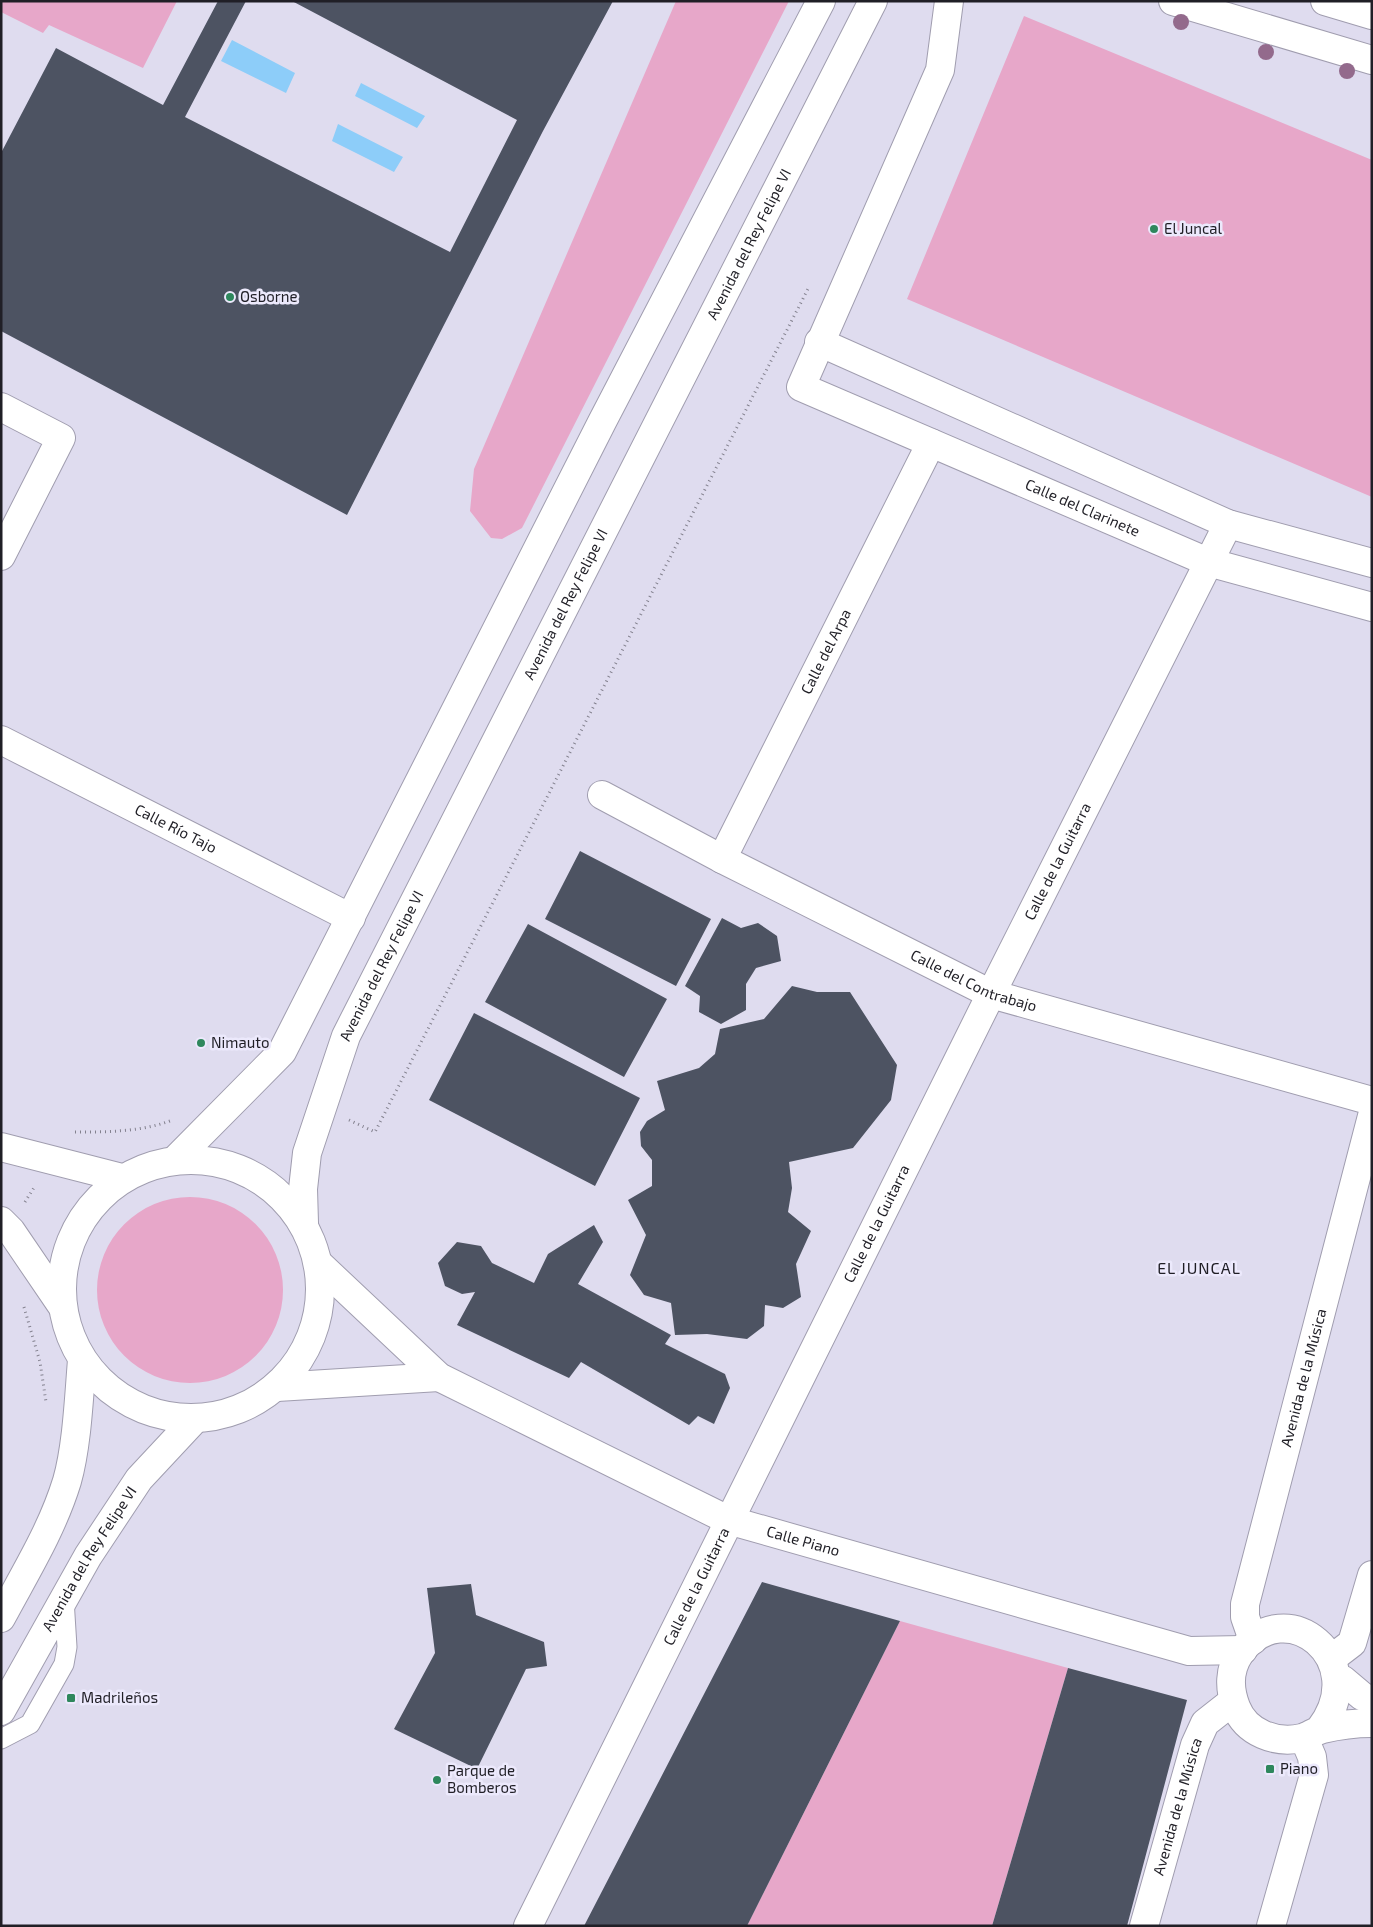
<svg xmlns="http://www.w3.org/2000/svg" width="1373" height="1927" viewBox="0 0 1373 1927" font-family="'Exo 2',sans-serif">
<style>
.green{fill:#e7a7c9}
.water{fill:#8dcdf9}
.building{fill:#4d5362}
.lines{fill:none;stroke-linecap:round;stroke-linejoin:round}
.service-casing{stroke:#a09daf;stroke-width:21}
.minor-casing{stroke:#a09daf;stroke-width:30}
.secondary-casing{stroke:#a09daf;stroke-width:30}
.path{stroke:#83818e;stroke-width:3;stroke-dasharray:1 4;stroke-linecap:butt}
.service{stroke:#fff;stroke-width:19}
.minor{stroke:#fff;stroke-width:28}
.secondary{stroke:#fff;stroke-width:28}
.tree{fill:#936a8c}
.poi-dot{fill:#2e875c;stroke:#ece9fc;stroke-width:2}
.labels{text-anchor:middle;stroke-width:5;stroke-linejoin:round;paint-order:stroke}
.poi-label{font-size:15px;fill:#201f26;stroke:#ece9fc;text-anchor:start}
.street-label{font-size:15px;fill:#201f26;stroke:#ece9fc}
.neighbourhood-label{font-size:16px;letter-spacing:1px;fill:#201f26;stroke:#ece9fc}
</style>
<rect width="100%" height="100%" fill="#dfdcef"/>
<path class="green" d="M 1,1 L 177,1 L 143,68 L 49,25 L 43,33 L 1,12 Z
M 676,1 L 789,1 L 522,528 L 502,539 L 491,538 L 470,511 L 474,469 Z
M 1024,16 L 1372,160 L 1372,497 L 907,299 Z
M97 1290a93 93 0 1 1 186 0a93 93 0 1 1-186 0Z
M 900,1621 L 1068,1668 L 992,1926 L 747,1926 Z"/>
<path class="water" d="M 232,40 L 295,73 L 286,93 L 221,61 Z
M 361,83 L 425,116 L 417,128 L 355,96 Z
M 338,124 L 403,157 L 394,172 L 332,141 Z"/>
<path class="building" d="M 218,1 L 246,1 L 185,117 L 450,252 L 517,120 L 292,1 L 613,1 L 543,131 L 347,515 L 1,331 L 1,153 L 56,48 L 163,105 Z
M 580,851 L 711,919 L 676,986 L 545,919 Z
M 722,918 L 741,928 L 758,923 L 777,936 L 781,961 L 756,968 L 746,984 L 746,1010 L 721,1024 L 699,1012 L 700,996 L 685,986 Z
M 528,924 L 667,999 L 624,1077 L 485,1002 Z
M 792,986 L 817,992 L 850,992 L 897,1065 L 891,1100 L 853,1148 L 789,1162 L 792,1188 L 788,1212 L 811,1231 L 796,1264 L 801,1297 L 783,1308 L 765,1305 L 764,1326 L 747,1339 L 707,1334 L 675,1335 L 671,1303 L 644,1295 L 630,1275 L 646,1235 L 628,1200 L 652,1186 L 652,1160 L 641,1146 L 640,1132 L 647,1121 L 665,1110 L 657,1081 L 699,1068 L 715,1054 L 720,1029 L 764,1019 Z
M 474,1013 L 640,1098 L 595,1186 L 429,1100 Z
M 594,1225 L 603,1242 L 578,1284 L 671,1335 L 665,1344 L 725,1374 L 730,1388 L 714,1424 L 698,1416 L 689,1425 L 581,1362 L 569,1378 L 457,1325 L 475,1292 L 462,1294 L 445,1286 L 438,1263 L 457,1242 L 481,1246 L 492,1263 L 534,1283 L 548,1254 Z
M 762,1582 L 900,1621 L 747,1926 L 584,1926 Z
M 471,1584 L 476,1615 L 544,1642 L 547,1666 L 526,1669 L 477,1769 L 394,1729 L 435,1653 L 427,1588 Z
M 1068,1668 L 1187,1700 L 1127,1926 L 992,1926 Z"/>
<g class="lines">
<defs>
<path id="service" d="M 1,1739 L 30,1724 L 64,1664 L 67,1647 L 64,1599"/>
<g id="minor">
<path id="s1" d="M 949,1 L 940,70 L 801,387 L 1208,562 L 1372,607"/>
<path d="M 1173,1 L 1372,60"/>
<path d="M 1325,1 L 1372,15"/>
<path d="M 819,342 L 1228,524 L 1372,563"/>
<path d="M 1,407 L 61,438 L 1,556"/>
<path id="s2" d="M 1,740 L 351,918"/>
<path id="s3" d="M 602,795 L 722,859 L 991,994 L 1372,1101"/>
<path id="s4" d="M 722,859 L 931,443"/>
<path d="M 1,1147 L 122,1178"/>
<path d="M 1,1221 L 11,1231 L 62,1306"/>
<path id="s5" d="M 320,1265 L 439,1377 L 728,1520 L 1189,1651 L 1243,1650"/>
<path d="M 277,1387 L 439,1377"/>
<path id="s6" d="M 1253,1640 L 1245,1617 L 1245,1604 L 1372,1116"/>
<path d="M 1335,1656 L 1352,1643 L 1372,1575"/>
<path d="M 1343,1680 L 1362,1696 L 1372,1701"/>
<path d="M 1320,1729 C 1373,1660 1285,1590 1240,1653 C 1229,1669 1229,1689 1236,1707 C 1246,1733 1276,1744 1302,1738 C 1309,1736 1315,1731 1323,1729 C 1339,1725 1355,1723 1372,1723"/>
<path id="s7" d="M 528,1926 L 991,994 L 1228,524"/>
<path id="s8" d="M 1144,1926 L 1195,1745 L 1205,1723 L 1233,1701"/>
<path d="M 1271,1926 L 1314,1775 L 1312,1757 L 1304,1738"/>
</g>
<g id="secondary">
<circle cx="191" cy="1289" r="129"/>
<path d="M 175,1160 L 282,1052 L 602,422 L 821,1"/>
<path id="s9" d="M 304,1223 L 303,1189 L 307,1153 L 346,1036 L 873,1"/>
<path d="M 1,1618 C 25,1573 52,1530 67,1481 C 77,1446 79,1396 82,1360"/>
<path id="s10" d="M 1,1711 L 88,1556 L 139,1479 L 195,1419"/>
</g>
</defs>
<use href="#service" class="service-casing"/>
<use href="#minor" class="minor-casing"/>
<use href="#secondary" class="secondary-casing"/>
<path class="path" d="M 349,1120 L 375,1132 L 809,287
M 75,1132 C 107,1132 139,1132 170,1121
M 25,1202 L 35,1186
M 24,1307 L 40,1362 L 46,1402"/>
<use href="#service" class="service"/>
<use href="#minor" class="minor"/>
<use href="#secondary" class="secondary"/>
</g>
<g class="tree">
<circle cx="1181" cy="22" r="8"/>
<circle cx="1266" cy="52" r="8"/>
<circle cx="1347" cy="71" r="8"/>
</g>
<g class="poi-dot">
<circle cx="1154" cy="229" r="5"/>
<circle cx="230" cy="297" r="5"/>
<circle cx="201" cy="1043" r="5"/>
<rect x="66" y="1693" width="10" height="10" rx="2.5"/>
<rect x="1265" y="1764" width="10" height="10" rx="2.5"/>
<circle cx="437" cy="1780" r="5"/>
</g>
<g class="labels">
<g class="poi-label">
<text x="1164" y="234">El Juncal</text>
<text x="240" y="302">Osborne</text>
<text x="211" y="1048">Nimauto</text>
<text x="81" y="1703">Madrileños</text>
<text x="1280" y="1774">Piano</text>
<text x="447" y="1776">Parque de<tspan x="447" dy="17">Bomberos</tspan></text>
</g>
<g class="street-label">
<text dy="5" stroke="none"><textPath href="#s9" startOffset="1082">Avenida del Rey Felipe VI</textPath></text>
<text dy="5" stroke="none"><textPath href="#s1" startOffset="722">Calle del Clarinete</textPath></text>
<text dy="5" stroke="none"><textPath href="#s9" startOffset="678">Avenida del Rey Felipe VI</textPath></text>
<text dy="5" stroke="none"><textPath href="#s4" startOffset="232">Calle del Arpa</textPath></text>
<text dy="5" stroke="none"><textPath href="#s2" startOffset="196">Calle Río Tajo</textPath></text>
<text dy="5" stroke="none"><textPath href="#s7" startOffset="1189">Calle de la Guitarra</textPath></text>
<text dy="5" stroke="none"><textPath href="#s9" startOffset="272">Avenida del Rey Felipe VI</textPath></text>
<text dy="5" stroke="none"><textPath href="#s3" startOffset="416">Calle del Contrabajo</textPath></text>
<text dy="5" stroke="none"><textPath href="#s7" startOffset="784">Calle de la Guitarra</textPath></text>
<text dy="5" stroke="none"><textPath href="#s6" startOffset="271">Avenida de la Música</textPath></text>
<text dy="5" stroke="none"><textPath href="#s5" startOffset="564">Calle Piano</textPath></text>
<text dy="5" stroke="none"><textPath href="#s10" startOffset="176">Avenida del Rey Felipe VI</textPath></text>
<text dy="5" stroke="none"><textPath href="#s7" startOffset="379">Calle de la Guitarra</textPath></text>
<text dy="5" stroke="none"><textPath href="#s8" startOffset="124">Avenida de la Música</textPath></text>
</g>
<g class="neighbourhood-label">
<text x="1199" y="1274">EL JUNCAL</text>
</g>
</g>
<rect width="1373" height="1927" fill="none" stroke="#201f26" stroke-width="5"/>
</svg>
